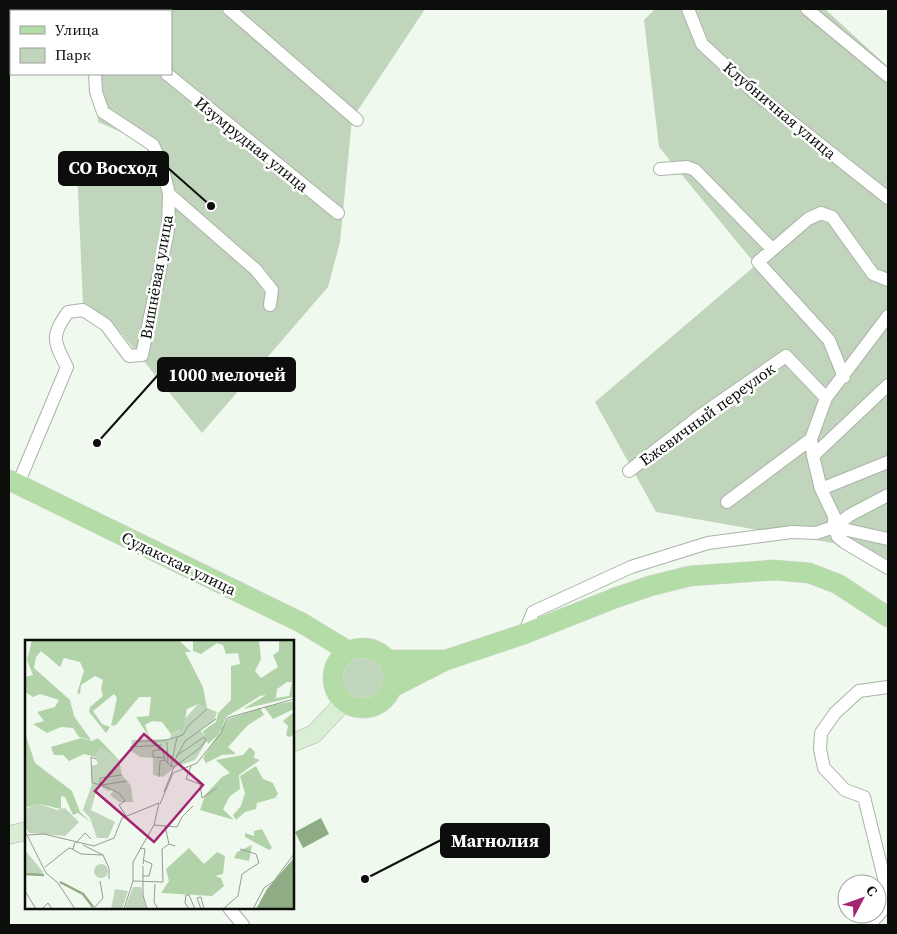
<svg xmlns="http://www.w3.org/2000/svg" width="897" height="934" viewBox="0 0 897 934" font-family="'Source Serif 4',serif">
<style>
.green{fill:#c0d5bb}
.water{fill:#8ead85}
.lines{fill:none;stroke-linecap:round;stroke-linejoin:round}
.minor-casing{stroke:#aab3a8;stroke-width:14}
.secondary-casing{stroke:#aab3a8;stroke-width:19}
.primary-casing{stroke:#d8d8d8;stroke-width:21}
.minor{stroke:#fff;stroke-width:12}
.secondary{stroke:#d9eed3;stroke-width:18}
.primary{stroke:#b3dca7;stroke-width:20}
.labels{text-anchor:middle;stroke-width:5;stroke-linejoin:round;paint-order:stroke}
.street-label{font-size:16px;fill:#0b0e0a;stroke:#fff}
.inset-river{fill:none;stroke:#8ead85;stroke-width:2.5}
.inset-road{fill:none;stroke:#949b93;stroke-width:1}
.view{fill:#a52371;fill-opacity:0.15;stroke:#a52371;stroke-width:2.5}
.inset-edge{fill:none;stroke:#0b0e0a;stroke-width:2.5}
.leader{fill:none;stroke:#0b0e0a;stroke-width:2}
.callout-dot{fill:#0b0e0a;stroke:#fff;stroke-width:2}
.callout{fill:#0b0e0a;stroke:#0b0e0a;stroke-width:2}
.callout-label{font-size:18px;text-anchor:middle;font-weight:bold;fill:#fff}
</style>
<rect width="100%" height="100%" fill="#f0f9ee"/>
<path class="green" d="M 88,9 L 425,9 L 352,119 L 340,242 L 328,287 L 202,433 L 113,323 L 83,304 L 77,169 L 157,164 L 151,145 L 98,122 L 94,74 L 171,74 L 171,11 L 88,11 Z
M 655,9 L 825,9 L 888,67 L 888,569 L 844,545 L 656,512 L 595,402 L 756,265 L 659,147 L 644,20 Z
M343 678a20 20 0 1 1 40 0a20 20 0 1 1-40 0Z"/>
<path class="water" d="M 321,818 L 329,834 L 303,848 L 295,832 Z"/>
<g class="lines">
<defs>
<path id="minor" d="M 99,9 L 99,11
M 229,9 L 357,120
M 688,9 L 702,44 L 754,92 L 888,198
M 807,9 L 888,76
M 167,74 L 338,213
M 660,169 L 687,167 L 695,170 L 772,249
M 169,194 L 256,270 L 272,290 L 270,305
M 844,377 L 829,340 L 758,262 L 808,219 L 821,213 L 832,217 L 873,274 L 888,280
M 813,456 L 888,385
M 629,471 L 701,415 L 786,356 L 826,398
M 18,484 L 67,367 C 54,342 50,336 68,312 L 83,310 L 106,325 L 129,356 L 142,355 L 168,231 L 169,194 L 161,162 L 153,145 L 103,112 L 96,92 L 95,74
M 821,489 L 813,456 L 811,439 L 826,398 L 888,316
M 727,502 L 811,439
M 834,527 L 838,537 L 844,542 L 888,568
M 834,527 L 850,515 L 888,495
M 834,527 L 888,539
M 524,634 L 533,612 L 631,567 L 708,543 L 792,532 L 816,533 L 834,527 L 834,516 L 821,489 L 888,462
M 229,908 L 243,925
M 868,925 C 881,914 890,905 886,886 L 864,797 L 845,790 L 824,768 L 820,749 L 821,733 L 835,713 L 859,691 L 888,687"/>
<path id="secondary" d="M 292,743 L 314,734 L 343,703
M 9,835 L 26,831"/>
<path id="primary" d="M 9,480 L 302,623 L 348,651
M333 678a30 30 0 1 1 60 0a30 30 0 1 1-60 0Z
M 388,660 L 442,660
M 393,687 L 446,660 L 524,634 L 615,598 L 650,586 L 690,576 L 774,570 L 809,573 L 838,584 L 888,617"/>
</defs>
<use href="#minor" class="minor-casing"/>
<use href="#secondary" class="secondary-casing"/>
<use href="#primary" class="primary-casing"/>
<use href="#minor" class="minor"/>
<use href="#secondary" class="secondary"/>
<use href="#primary" class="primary"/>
</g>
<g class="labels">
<g class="street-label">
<text transform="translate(780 110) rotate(40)" y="6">Клубничная улица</text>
<text transform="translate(252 144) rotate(39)" y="6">Изумрудная улица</text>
<text transform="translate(156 277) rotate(-80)" y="6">Вишнёвая улица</text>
<text transform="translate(707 414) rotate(-36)" y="6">Ежевичный переулок</text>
<text transform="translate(179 563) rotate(26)" y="6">Судакская улица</text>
</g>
</g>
<g transform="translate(25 640)">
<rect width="269" height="269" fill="#f0f9ee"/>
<path d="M 173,64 L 192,72 L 189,81 L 175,90 L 183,99 L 170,120 L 150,127 L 138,137 L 128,135 L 128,118 L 115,117 L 106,111 L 107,100 L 145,99 L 146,94 L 155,90 L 156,94 L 157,82 ZM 75,108 L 94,120 L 97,135 L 106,146 L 108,162 L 94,162 L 85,155 L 89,150 L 83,151 L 73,145 L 66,170 L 90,182 L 83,198 L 72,198 L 65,178 L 58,170 L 67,144 L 66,126 L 73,124 L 70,117 ZM 14,164 L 32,170 L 40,168 L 54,182 L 40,196 L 4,193 L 0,188 L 0,169 ZM 0,210 L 18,232 L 16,234 L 8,235 L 0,232 ZM69 231a7 7 0 1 1 14 0a7 7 0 1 1-14 0ZM 108,247 L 116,247 L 121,269 L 100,269 ZM 90,249 L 103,251 L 97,269 L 86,269 Z" fill="#c0d5bb"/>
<path d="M 7,0 L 154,0 L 166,12 L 160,12 L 178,47 L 182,68 L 173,64 L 162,69 L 157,94 L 154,90 L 146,94 L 137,82 L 127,81 L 120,85 L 125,98 L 111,77 L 124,76 L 126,57 L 114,57 L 91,85 L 86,86 L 92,58 L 89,54 L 68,71 L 77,84 L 85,87 L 81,93 L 64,72 L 65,67 L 78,56 L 76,49 L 78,40 L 70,36 L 56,45 L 55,54 L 52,53 L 59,31 L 55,22 L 39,18 L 35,27 L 16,11 L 11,17 L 9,28 L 45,60 L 49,76 L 66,100 L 54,97 L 48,88 L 36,87 L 22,93 L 8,84 L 19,81 L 12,72 L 30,67 L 34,60 L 15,54 L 8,57 L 0,52 L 0,37 L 8,35 L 2,20 ZM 168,0 L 234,0 L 236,19 L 230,31 L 236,38 L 253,27 L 248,15 L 254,11 L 254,0 L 269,0 L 269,57 L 218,69 L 241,55 L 235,56 L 201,77 L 195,93 L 183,104 L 178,91 L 191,82 L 193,73 L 206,60 L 206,26 L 215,24 L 213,13 L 201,14 L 198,5 L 192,3 L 176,14 L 168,11 ZM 262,42 L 267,42 L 264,56 L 251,58 L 252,49 ZM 269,61 L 269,69 L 248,79 L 239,67 ZM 235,68 L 239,75 L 223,85 L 203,107 L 211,114 L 197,115 L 181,123 L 178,118 L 203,79 ZM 269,72 L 269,95 L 264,97 L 261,95 L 263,86 L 258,81 ZM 0,93 L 10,123 L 47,151 L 55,172 L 66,182 L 53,173 L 48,175 L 40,157 L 36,156 L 36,169 L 15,164 L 0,168 ZM 56,98 L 67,101 L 73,98 L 94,120 L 75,108 L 70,117 L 59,114 L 44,121 L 38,115 L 29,115 L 26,107 ZM 225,107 L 230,112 L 229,118 L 235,120 L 214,135 L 215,149 L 205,156 L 198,169 L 209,180 L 175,170 L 180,155 L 197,137 L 205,133 L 191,120 L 218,115 ZM 231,126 L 238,139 L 248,143 L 253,154 L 250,158 L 232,163 L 231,169 L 220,172 L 211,180 L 208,175 L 216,166 L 220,153 L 215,136 ZM 237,189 L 247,208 L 244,210 L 220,197 L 220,193 L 229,196 L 229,191 ZM 227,205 L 224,221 L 209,218 L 212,212 ZM 164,208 L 179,224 L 192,212 L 200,216 L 198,234 L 190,236 L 196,238 L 199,246 L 187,256 L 136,253 L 144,241 L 141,229 Z" fill="#b2d3a9" fill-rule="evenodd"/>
<path d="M 269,218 L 269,269 L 231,269 L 242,249 Z" fill="#8ead85"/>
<path class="inset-river" d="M 0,234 L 19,235M 35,242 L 58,254 L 68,267"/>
<path class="inset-road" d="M 112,101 L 137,101 L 152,97M 142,102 L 143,124M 105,107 L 137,105M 137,108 L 140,120 L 146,126M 137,109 L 128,111 L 128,117 L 140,118M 151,116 L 179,97M 71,119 L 66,117 L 67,143 L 77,145 L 102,141M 150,120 L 160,101 L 191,79M 166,126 L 161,139 L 175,144 L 177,158 L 192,148M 149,127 L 175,108 L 181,100 L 179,97M 134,137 L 135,121 L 140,120M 75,144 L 75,138 L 97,135M 77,145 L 94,153 L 100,161 L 94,165 L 101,176M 139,152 L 149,127 L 146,126 L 152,97 L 158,95 L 163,86 L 182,69M 135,164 L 148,133 L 172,123 L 196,93 L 202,78 L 269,59M 129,185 L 152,187 L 157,177 L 168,166M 140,186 L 144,204M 0,191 L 21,233 L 33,243 L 50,269M 3,195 L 19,194 L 69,206 L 89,198 L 97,178 L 134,163 L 129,185 L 108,222 L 108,241 L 99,269M 51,203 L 60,193 L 66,199M 58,205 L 78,215 L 84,228 L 84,239M 115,208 L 120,209 L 118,224M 47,209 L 56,214 L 78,215M 118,226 L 118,255 L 122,269M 20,227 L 44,208 L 48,209 L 50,202M 118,236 L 124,236 L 127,224 L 118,220M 108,241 L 138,242 L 137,209 L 144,204 L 150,206M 130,244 L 129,262 L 133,269M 0,251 L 11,269M 17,269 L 23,263 L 27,269M 68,269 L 78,258 L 75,241M 164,269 L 160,263 L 161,255 L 164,255 L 170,269M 176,269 L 172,258 L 176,257 L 179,269M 198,269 L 213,256 L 217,234 L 234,223 L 231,214 L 215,209M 228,269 L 239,248 L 249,241 L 269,214"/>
<path class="view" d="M 119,94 L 178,145 L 129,202 L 70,151 Z"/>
<rect width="269" height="269" class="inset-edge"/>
</g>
<path class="leader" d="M211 206L168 168M97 443L158 375M365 879L441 840"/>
<g class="callout-dot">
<circle cx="211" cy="206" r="5"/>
<circle cx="97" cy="443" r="5"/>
<circle cx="365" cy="879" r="5"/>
</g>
<g class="callout">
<rect x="59" y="152" width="109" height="33" rx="5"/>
<rect x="158" y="358" width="137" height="33" rx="5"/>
<rect x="441" y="824" width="108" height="33" rx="5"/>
</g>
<g class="callout-label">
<text x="113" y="174">СО Восход</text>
<text x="227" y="381">1000 мелочей</text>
<text x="495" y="847">Магнолия</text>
</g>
<rect width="897" height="934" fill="none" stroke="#0b0e0a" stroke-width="20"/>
<rect x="10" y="10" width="162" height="65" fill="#ffffff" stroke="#9d9f9d"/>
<rect x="20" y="26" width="25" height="8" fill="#b3dca7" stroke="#9d9f9d"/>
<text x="55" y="35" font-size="15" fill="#0b0e0a">Улица</text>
<rect x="20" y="48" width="25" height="15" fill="#c0d5bb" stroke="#9d9f9d"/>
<text x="55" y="60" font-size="15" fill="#0b0e0a">Парк</text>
<g transform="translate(862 899) rotate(49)"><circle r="24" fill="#ffffff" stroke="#9d9f9d"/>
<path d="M0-4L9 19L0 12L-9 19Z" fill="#a52371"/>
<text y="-8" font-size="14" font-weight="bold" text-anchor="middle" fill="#0b0e0a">С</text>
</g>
</svg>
